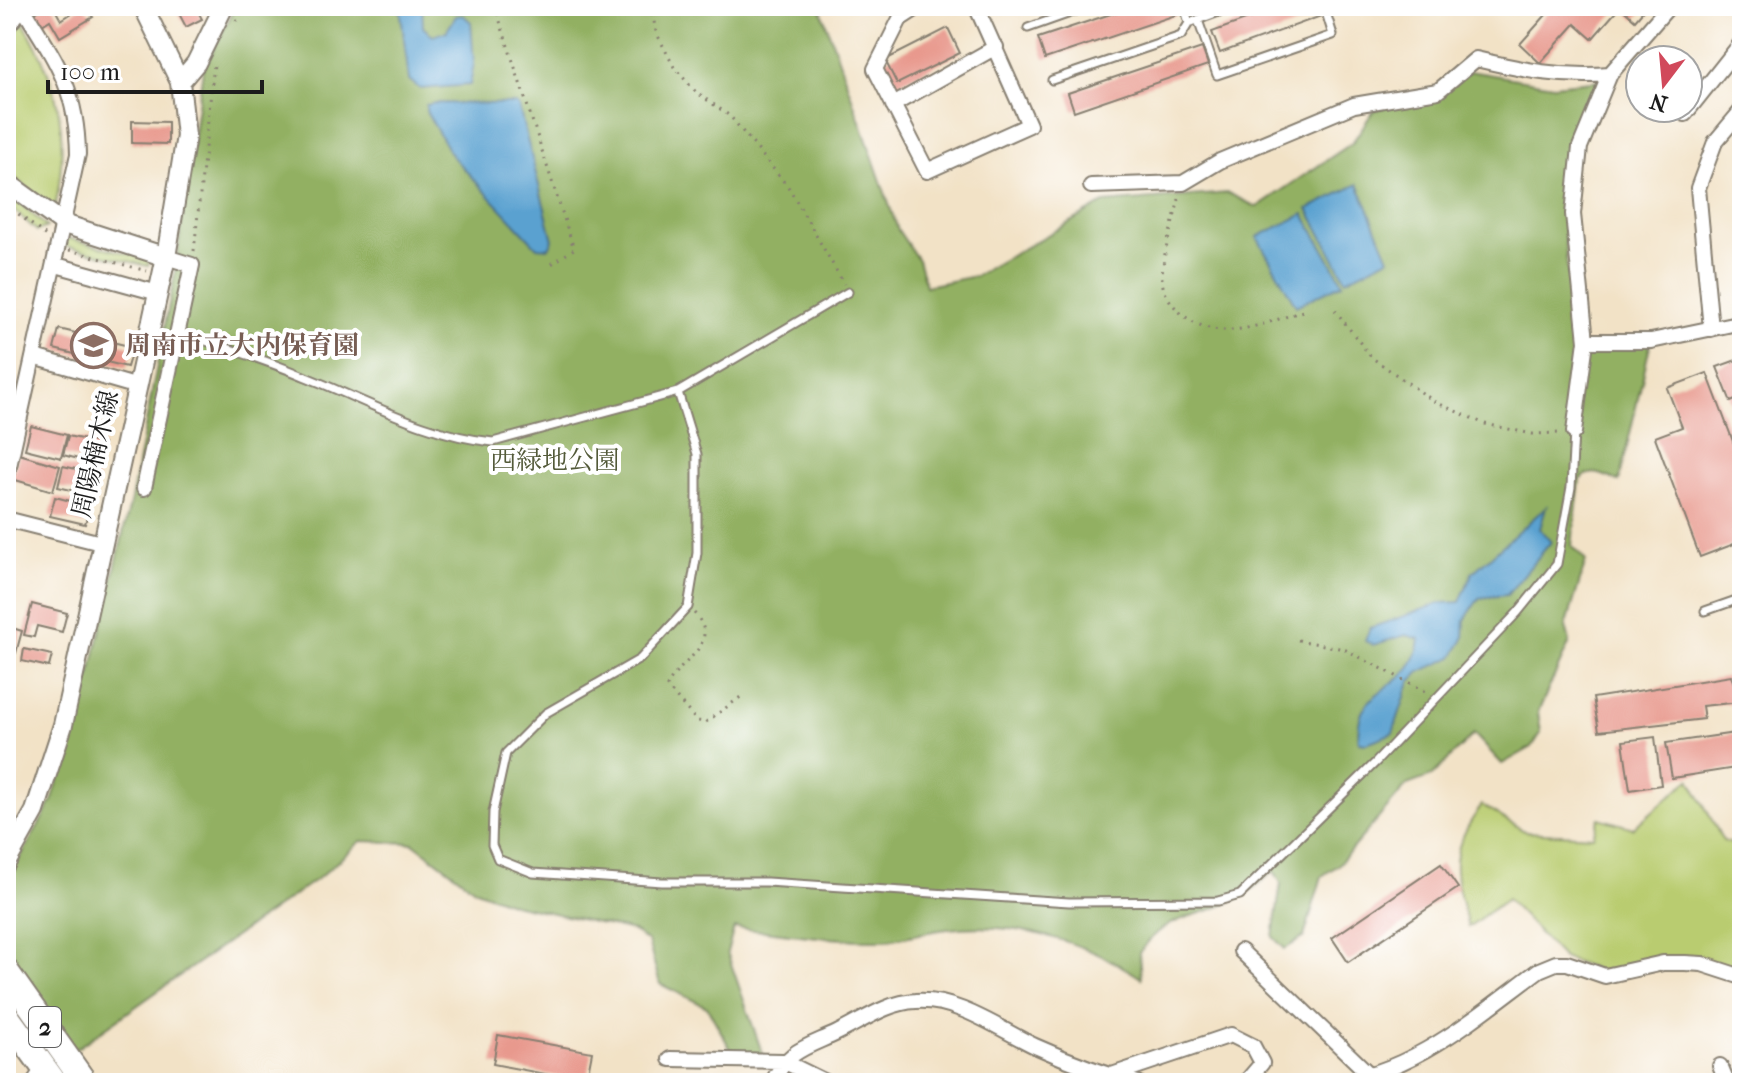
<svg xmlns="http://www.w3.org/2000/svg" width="1748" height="1089" viewBox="0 0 1748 1089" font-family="'IM FELL French Canon','Noto Serif JP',serif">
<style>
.green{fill:#b9cc70;stroke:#6a7446;stroke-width:2}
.forest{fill:#92b062;stroke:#57663f;stroke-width:2}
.water{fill:#5aa1d0;stroke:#3b5e76;stroke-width:2}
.building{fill:#e8998d}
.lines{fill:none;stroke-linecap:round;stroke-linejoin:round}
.lane-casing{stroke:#877f71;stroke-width:11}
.street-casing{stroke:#877f71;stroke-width:18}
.secondary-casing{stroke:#877f71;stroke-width:22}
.highway-casing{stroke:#877f71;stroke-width:28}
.path{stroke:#877f71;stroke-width:3;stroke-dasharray:2 6;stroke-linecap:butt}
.lane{stroke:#fff;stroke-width:7}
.street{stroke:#fff;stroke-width:14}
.secondary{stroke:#fff;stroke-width:18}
.highway{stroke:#fff;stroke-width:24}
.labels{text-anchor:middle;stroke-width:8;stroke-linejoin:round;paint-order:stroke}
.shield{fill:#fff;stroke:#606060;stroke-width:2}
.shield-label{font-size:24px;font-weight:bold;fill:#1c1c1c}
.education-label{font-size:26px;font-weight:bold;fill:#785e54;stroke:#fff;text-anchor:start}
.street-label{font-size:26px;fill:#1c1c1c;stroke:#fff}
.park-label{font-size:26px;fill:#535a39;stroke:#fff}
</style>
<rect width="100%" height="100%" fill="#fff"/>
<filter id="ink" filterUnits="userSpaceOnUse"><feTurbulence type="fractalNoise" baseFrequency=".0125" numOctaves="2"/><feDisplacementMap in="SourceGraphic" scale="16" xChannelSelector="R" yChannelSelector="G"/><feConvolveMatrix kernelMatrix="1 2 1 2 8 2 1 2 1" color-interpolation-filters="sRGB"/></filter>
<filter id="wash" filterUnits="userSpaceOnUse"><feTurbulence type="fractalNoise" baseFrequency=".006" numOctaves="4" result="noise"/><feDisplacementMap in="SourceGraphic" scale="32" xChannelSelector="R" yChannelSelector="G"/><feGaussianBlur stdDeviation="1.8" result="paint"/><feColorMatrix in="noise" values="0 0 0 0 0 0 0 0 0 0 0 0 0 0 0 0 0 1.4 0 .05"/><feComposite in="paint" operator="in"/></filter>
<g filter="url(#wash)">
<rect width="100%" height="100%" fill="#f2e2c6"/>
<path class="green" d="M 23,22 C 62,88 70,139 54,213 L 6,170 L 6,43 Z
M 6,191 L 47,227 L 37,231 L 6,203 Z
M 67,238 L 150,259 L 148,266 L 65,246 Z
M 1690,779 L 1723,841 L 1742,847 L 1742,973 L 1696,958 L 1602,972 L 1563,958 L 1507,899 L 1468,927 C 1454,871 1445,855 1482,805 L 1526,832 L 1593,836 L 1599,818 L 1633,828 Z"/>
<path class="forest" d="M 236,6 L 820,6 L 898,230 L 918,260 L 926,286 L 975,276 L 1104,203 L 1228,193 L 1257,207 L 1352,143 L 1374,110 L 1436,95 L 1470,71 L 1553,85 L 1603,80 C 1594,99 1584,117 1577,137 C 1553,201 1568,282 1579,348 L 1651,341 L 1619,482 C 1605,476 1593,467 1580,480 L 1572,546 L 1586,561 L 1566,627 L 1570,642 L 1538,712 L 1541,733 L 1532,747 L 1502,764 L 1474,734 L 1432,776 L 1407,785 L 1338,865 L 1322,876 L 1304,937 L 1285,949 L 1273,937 L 1281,883 L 1274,871 C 1259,884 1245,896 1226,904 C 1189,920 1166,915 1139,953 L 1141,978 C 1084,941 1017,921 948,929 C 926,931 904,939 882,940 C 833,941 782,932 734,928 L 727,952 L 763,1055 L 735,1057 L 707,1007 L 660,984 L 648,942 L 633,931 L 513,904 L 476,890 L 413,843 L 361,841 L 321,876 L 70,1053 L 6,957 L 6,883 L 52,801 L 90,676 L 132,495 L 174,278 L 203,69 Z"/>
<path class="water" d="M 400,6 L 422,6 L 423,27 L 433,36 L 446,32 L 456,16 L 463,15 L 471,22 L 474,64 L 470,85 L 420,89 L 409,80 Z
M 435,103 L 516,104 L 519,108 L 553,240 L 549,248 L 537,247 L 451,155 L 426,111 L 426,105 Z
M 1358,184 L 1389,258 L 1346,280 L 1308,209 Z
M 1304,214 L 1343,283 L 1296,306 L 1257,237 Z
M 1546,507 L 1540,529 L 1551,542 L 1507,595 L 1479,598 L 1465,620 L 1464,639 L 1453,657 L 1420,672 L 1410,682 L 1393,733 L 1367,743 L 1359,742 C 1351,681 1414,695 1420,639 L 1406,635 L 1373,645 L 1365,641 L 1370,628 L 1441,603 L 1460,602 L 1472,573 Z"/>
<g id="blocks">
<path class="building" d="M 47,6 L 53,6 L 61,20 L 83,6 L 93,17 L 60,37 L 50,20 L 42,25 L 35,13 Z
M 175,6 L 195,6 L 202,19 L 186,27 Z
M 1135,6 L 1176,6 L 1179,14 L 1045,59 L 1038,38 Z
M 1284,6 L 1320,6 L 1324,15 L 1220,53 L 1212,32 Z
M 1554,6 L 1562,13 L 1568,6 L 1647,6 L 1635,20 L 1620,7 L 1592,39 L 1575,24 L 1540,63 L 1520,44 Z
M 948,28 L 960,53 L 897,84 L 885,60 Z
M 1202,48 L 1208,65 L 1074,111 L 1068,93 Z
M 132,121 L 168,122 L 168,144 L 132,143 Z
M 59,329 L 133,347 L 127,367 L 54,349 Z
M 1742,358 L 1742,397 L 1731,402 L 1717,367 Z
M 1707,373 L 1742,465 L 1742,541 L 1700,557 L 1655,437 L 1682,427 L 1667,388 Z
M 31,426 L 67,435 L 61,458 L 25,449 Z
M 68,436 L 103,444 L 98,464 L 63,455 Z
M 19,454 L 60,466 L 53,491 L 12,479 Z
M 63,466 L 98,474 L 93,495 L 58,487 Z
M 55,497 L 90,506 L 85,524 L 50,516 Z
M 32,604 L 67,613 L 62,632 L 37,626 L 34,637 L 24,635 Z
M 6,626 L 22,631 L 16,653 L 6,650 Z
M 24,649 L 52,655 L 49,667 L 22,661 Z
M 1731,676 L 1742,702 L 1702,706 L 1704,719 L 1599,731 L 1593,698 Z
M 1742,732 L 1742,767 L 1672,778 L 1666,743 Z
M 1655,737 L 1661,785 L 1630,790 L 1623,741 Z
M 1441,864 L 1458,888 L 1348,962 L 1332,938 Z
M 498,1035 L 592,1052 L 586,1083 L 560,1083 L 561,1077 L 493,1064 Z"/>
</g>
</g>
<g filter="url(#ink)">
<use href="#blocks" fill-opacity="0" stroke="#877f71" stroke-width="2"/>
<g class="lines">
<defs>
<path id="lane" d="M 1184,6 L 1189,23
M 1198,20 L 1217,75 L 1333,35 L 1324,6
M 1028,28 L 1090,6
M 1052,80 L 1181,36 L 1189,23 L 1235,6
M 178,332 C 221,346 264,359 306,377 C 367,401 427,436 493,442 L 678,392 L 848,292
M 678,392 L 697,454 L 697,553 L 688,607 L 640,659 L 546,713 L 506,753 L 493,812 L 492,845 L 498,859 L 533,873 L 662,882 L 767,882 L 1069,902 L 1218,901 L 1240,895 L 1376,762 L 1518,612 L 1557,564 L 1571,487 L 1574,432
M 1705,611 L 1742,598
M 29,1083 L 40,1067"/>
<path id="street" d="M 920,6 L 900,19 L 875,69 L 927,171 L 1029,125 L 976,6
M 6,28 L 24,6
M 893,105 L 996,47
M 1685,114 L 1742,42
M 1091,186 L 1183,183 L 1220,161 L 1354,105 L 1438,91 L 1476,59 C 1522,70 1562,78 1610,74
M 56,265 L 158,293
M 1711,329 L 1698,188 L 1715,142 L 1742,110
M 1586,341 L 1651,341 L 1742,322
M 34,357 L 138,387
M 1574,432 L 1586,341 L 1573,214 L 1580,147 L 1610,74 L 1669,6
M 6,480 L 78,154 C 77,89 56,61 23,8
M 144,488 L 192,265 L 166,257
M 6,519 L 101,543
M 1241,951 L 1371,1076
M 670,1059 L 783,1061 L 828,1083
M 1720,1066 L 1727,1083
M 1109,1076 L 1231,1035 L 1253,1046 L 1262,1063 L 1245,1083
M 772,1083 C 789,1049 805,1048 837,1033 C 862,1021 888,1002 916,1001 C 957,998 999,1029 1035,1046 C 1068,1061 1103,1074 1138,1083
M 1329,1083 C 1412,1074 1474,1018 1539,970 L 1556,963 L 1567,963 L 1605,976 L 1663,963 L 1685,963 L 1702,964 L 1742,977"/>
<path id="secondary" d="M 180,82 L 196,63 L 224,6
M 6,182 L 64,224 L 166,257
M 6,863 L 35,811 L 63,725 L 166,257 L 186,136 L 180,82 L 143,6"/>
<path id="highway" d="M 6,971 L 85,1083
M 6,1015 L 55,1083"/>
</defs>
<use href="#lane" class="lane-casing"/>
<use href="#street" class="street-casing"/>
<use href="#secondary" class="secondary-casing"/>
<use href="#highway" class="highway-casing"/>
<path class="path" d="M 495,6 L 574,249 L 547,267
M 651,6 L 656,32 L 674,67 L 696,92 L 730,116 L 789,188 L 844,284
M 236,21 L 244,6
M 1179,199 C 1173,224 1163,252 1162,277 C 1161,290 1172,306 1182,314 C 1219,345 1262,324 1303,311
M 6,204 L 46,236
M 69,250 L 147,271
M 194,251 L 214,64
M 1335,310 L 1371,357 L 1435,402 L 1485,424 L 1532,434 L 1560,433
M 694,613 C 724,645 678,660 667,687 L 697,721 L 706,722 L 742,696
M 1298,640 L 1344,649 L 1427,692"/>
<use href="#lane" class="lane"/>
<use href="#street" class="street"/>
<use href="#secondary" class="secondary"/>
<use href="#highway" class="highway"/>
</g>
</g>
<defs>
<symbol id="school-ring" viewBox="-11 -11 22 22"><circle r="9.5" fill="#fff" stroke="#8d6e63" stroke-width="1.5"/><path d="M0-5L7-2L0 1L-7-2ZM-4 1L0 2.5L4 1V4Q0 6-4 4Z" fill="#8d6e63"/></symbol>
</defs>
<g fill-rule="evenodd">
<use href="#school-ring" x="68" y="320" width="51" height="51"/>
</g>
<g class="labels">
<rect class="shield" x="29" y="1007" width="32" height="40" rx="6"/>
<g class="shield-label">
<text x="45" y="1035">2</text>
</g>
<g class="education-label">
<text x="125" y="354">周南市立大内保育園</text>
</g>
<g class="street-label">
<text transform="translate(95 454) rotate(-77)" y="9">周陽楠木線</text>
</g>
<g class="park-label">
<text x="555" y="469">西緑地公園</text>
</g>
</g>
<rect width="1748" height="1089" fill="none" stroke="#fff" stroke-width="32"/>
<g transform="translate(1664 84) rotate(196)"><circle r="38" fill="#ffffff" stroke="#a4a4a4" stroke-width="2"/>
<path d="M0-6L14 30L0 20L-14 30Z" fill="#d1495b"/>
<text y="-12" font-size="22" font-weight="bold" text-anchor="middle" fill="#1c1c1c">N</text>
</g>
<path d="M48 80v12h214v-12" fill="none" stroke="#1c1c1c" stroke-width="4"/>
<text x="60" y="80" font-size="24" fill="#1c1c1c" stroke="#ffffff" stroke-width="6" paint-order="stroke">100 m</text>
</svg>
